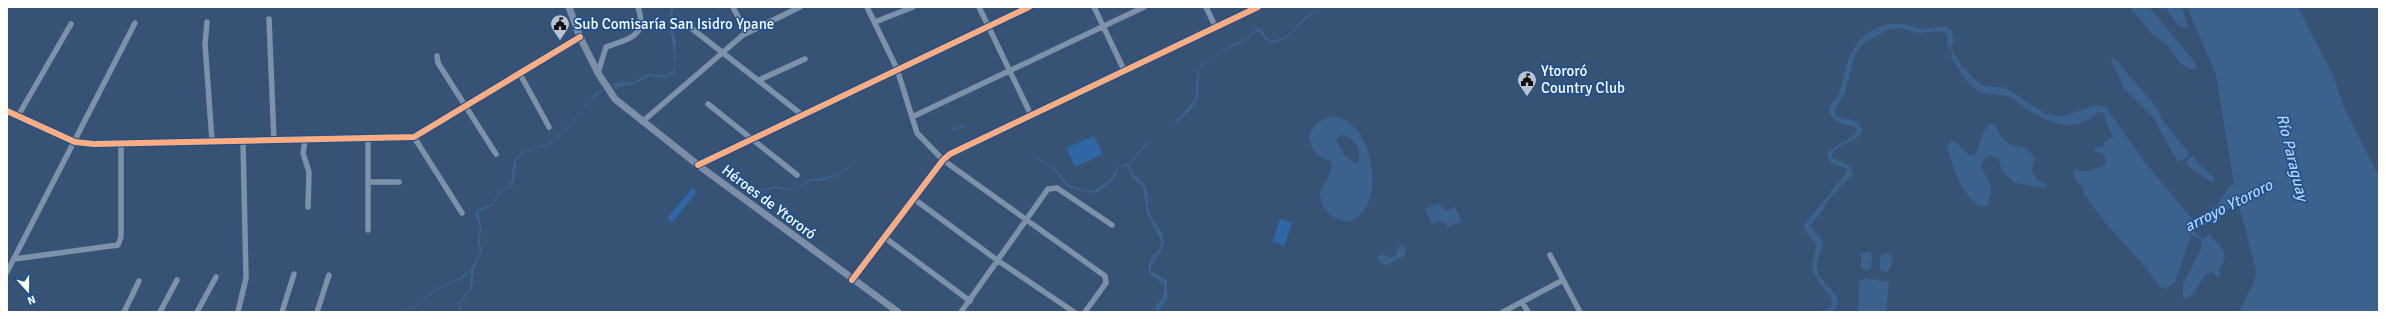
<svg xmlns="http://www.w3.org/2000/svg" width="2386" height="319" viewBox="0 0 2386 319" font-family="Signika,sans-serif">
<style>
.green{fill:#2f66a5}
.water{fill:#3b618d;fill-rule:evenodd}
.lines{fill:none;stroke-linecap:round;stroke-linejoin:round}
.stream{stroke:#3b618d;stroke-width:1.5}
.minor{stroke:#7d92a8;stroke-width:5.5}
.major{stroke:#7d8ea7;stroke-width:7}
.cycleway-casing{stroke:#1b4f8f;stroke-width:8}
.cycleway{stroke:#ffac80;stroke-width:6}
.labels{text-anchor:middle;stroke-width:3;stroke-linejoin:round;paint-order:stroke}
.poi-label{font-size:15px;fill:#fff;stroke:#1b4f8f;text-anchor:start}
.street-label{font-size:15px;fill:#fff;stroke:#1b4f8f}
.water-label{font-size:16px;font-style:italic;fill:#b5d3f5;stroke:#1b4f8f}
</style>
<rect width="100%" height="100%" fill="#365274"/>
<path class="green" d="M 1094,136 L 1103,154 L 1075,167 L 1066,148 Z
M 693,187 L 696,193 L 672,223 L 667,218 Z
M 1280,219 L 1292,223 L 1284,246 L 1272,242 Z"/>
<path class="water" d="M 671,7 L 673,7 L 672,25 L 676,40 L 675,73 L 665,78 L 649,76 L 634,84 L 615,88 L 612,83 L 634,82 L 647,74 L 667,75 L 674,70 C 676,49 667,28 671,7 Z
M 1322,7 L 1324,7 L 1308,17 L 1286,38 L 1273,43 L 1264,39 L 1261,33 L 1256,31 C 1243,48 1217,49 1203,66 C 1196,75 1201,89 1197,99 C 1188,121 1162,128 1147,144 C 1141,151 1136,159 1129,165 C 1132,175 1140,178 1145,186 C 1150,194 1147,205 1150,213 C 1153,223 1164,230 1164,241 C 1164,253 1151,260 1151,271 L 1167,280 L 1167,299 L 1158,312 L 1155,312 L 1156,305 L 1163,297 L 1164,284 L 1150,274 L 1148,268 L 1150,260 L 1160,248 L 1161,241 L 1147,213 L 1143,187 L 1132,178 L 1127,166 L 1119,167 L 1113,180 L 1100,191 L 1093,193 L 1082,191 L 1067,187 L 1052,167 L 1023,152 L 1053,166 L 1069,185 L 1086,191 L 1093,191 L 1103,185 L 1111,178 L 1117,167 L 1129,163 L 1146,143 L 1174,123 L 1192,103 L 1195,98 L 1197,75 L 1202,64 L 1236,42 L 1244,41 L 1257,28 L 1262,30 L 1269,40 C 1287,42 1294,27 1305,17 C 1310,12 1317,12 1322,7 Z
M 2129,7 L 2149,7 L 2195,62 L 2196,69 L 2193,70 L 2181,64 L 2167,45 L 2154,36 Z
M 2166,7 L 2182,7 L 2188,27 L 2186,29 C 2177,27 2170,15 2166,7 Z
M 2187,7 L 2298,7 L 2334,77 L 2344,107 L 2379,176 L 2379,312 L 2239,312 L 2254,282 L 2256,271 L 2239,205 L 2232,207 L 2214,220 L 2193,231 L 2203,239 L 2209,234 C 2222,248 2231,252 2219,269 L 2221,276 L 2218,278 L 2213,272 C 2201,275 2199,284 2195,294 L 2186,298 L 2183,298 L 2183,284 L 2202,246 L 2200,239 L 2191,235 L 2175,282 L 2166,289 L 2160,287 L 2146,268 L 2107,225 L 2083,193 L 2084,188 L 2076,181 L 2073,172 L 2076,170 L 2088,171 L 2106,165 L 2105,155 L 2094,151 L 2094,148 L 2102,147 L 2106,140 L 2113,137 L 2106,122 L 2104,113 L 2098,112 C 2079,134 2051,124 2030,111 C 2023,107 2017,101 2009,97 C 2000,93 1988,96 1979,91 C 1965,84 1959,68 1950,56 L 1955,54 L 1962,67 L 1979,83 L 1984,86 L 2001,87 L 2009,90 L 2044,113 L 2061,117 L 2095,105 L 2105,106 L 2143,160 L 2194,221 L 2217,205 L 2228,188 L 2234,184 L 2216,75 Z
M 1888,24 L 1903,24 L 1922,29 L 1946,26 L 1952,31 L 1954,44 L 1947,48 L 1948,36 L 1944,31 L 1918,33 L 1900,28 L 1889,29 L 1863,44 L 1854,56 L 1845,93 L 1835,109 L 1836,116 L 1859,122 L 1862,130 C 1859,144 1835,142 1831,157 L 1850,166 L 1853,174 L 1829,199 L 1820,214 L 1809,226 L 1823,241 C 1822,251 1816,258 1817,269 C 1819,282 1836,289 1838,303 C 1836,313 1829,312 1821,312 L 1831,307 L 1832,299 L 1814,275 L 1812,261 L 1817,245 L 1805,231 L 1804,225 L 1847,172 L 1845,168 L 1830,163 L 1827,154 C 1834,144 1853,140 1857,131 L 1854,126 C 1843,125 1830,122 1829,109 C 1831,102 1838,98 1840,91 C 1848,59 1851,34 1888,24 Z
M 2112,58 L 2117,61 L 2158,109 L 2161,118 L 2188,152 L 2189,154 L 2184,160 L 2177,161 L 2153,117 L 2124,88 L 2111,60 Z
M 597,91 L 599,94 L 592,99 L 580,115 L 553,143 L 528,151 L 517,159 L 513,186 L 502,191 L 493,206 L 478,212 L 482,230 L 479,239 L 482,251 L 474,270 L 472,289 L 460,304 L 462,312 L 459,312 L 458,303 L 470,289 L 471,272 L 461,279 L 436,290 L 414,308 L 398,312 L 415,306 L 435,289 L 456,280 L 470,271 L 480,253 L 477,241 L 480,229 L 475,213 L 478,209 L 493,204 L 499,192 L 511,185 L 513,165 L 516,157 L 528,150 L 552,142 L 579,115 Z
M 1334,116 C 1343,118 1351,123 1357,130 C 1375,152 1382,209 1351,221 C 1334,222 1320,210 1320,192 L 1329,176 L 1332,164 C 1328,158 1320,158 1316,153 C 1300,136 1316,119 1334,116 ZM 1341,135 C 1353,136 1363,151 1358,162 L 1355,163 L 1344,154 L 1336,140 Z
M 1991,123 L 1995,124 L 2001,137 L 2011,145 L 2026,148 L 2035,158 L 2032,170 L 2037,180 L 2045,183 L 2046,188 L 2015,183 L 2002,171 L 1999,159 L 1990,155 C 1972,165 1990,176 1991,189 C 1991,194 1989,201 1988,206 L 1981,207 C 1961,195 1953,168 1947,147 L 1951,141 L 1955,141 L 1969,155 L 1974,155 C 1981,146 1982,127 1991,123 Z
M 2193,156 L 2199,164 L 2214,177 L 2214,182 L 2211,182 L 2186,164 L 2188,159 Z
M 858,162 L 836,176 L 821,181 L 810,181 L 794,190 L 774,188 L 760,192 L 761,196 L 772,204 L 767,212 L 769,203 L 757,194 L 757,191 L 775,186 L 794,189 L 809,180 L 835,175 Z
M 1438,203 L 1446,211 L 1455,207 L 1462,221 L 1448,228 L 1445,223 L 1438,221 L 1432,224 L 1425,209 Z
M 1403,244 L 1406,250 L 1404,256 L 1387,265 L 1380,262 L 1377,257 L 1383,254 L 1391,258 L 1396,255 L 1398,247 Z
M 1865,252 L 1870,252 L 1872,256 L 1871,268 L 1866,271 L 1861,268 L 1861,254 Z
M 1886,253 L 1892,256 L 1891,267 L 1887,272 L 1882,271 L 1880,268 L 1880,256 Z
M 1866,278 L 1889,282 L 1886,312 L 1858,312 L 1859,282 Z"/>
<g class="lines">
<path class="stream" d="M 1951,44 L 1953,56
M 598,93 L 602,90
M 952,130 L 965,126"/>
<path class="minor" d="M 733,7 L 746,33
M 867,7 L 897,69 L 917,133 L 943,160 L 1105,276 L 1106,283 L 1085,312
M 979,7 L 1031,115
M 1094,7 L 1124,70
M 1206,7 L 1215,26
M 269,19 L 274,141
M 207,22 L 205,44 L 212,141
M 875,22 L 913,7
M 686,24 L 801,114
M 437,56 L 438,63 L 496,154
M 598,73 L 606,47 C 629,39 648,36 638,7
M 520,74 L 549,127
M 759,80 L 805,59
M 708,104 L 797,175
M 7,111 L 75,142 L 94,144 L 414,137 L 580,37
M 18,116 L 71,24
M 912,117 L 1144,7
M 642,122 L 743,35 L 800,7
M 414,137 L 462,213
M 368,140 L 368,230
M 305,141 L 303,153 L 309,172 L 308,207
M 698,165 L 1029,7
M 368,182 L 399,182
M 914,199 L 997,260 L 1074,312
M 884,237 L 970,301
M 1550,255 L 1580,312
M 14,259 L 118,245 L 121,237 L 121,143
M 7,272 L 135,23
M 852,280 L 943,160 L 950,154 L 1258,7
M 1522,302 L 1528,312
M 124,312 L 139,281
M 160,312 L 177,280
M 197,312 L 216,277
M 238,312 L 246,278 L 243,142
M 282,312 L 294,274
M 317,312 L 329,275
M 961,312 L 1048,189 L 1057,188 L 1112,225
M 1503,312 L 1563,280"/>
<path class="major" d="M 569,7 L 580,37 L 598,73 L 615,99 L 698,165 L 898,312"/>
<defs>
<path id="cycleway" d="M 7,111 L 75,142 L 94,144 L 414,137 L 580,37
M 698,165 L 1029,7
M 852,280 L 943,160 L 950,154 L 1258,7"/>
</defs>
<use href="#cycleway" class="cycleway-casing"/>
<use href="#cycleway" class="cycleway"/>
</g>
<defs>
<symbol id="civic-pin" viewBox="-11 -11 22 30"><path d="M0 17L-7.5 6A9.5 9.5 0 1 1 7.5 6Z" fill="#b9c2ce" stroke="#1b4f8f"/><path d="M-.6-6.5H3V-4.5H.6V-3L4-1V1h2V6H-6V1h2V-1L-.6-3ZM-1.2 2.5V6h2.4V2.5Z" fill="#111"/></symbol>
</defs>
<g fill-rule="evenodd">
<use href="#civic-pin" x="549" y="13" width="22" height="30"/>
<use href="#civic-pin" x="1516" y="69" width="22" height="30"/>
</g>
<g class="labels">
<g class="poi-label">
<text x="574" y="29">Sub Comisaría San Isidro Ypane</text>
<text x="1541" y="76">Ytororó<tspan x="1541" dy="17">Country Club</tspan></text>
</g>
<g class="street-label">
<text transform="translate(769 202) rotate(37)" y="5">Héroes de Ytororó</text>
</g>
<g class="water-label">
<text transform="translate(2293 157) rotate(76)" y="6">Río Paraguay</text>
<text transform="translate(2228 205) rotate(-27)" y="6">arroyo Ytororo</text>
</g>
</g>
<rect width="2386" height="319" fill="none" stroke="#ffffff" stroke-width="16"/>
<g transform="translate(28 291) rotate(159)" stroke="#1b4f8f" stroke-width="3" paint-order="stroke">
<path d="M0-3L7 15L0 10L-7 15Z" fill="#ffffff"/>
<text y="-6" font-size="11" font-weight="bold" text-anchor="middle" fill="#ffffff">N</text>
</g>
</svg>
